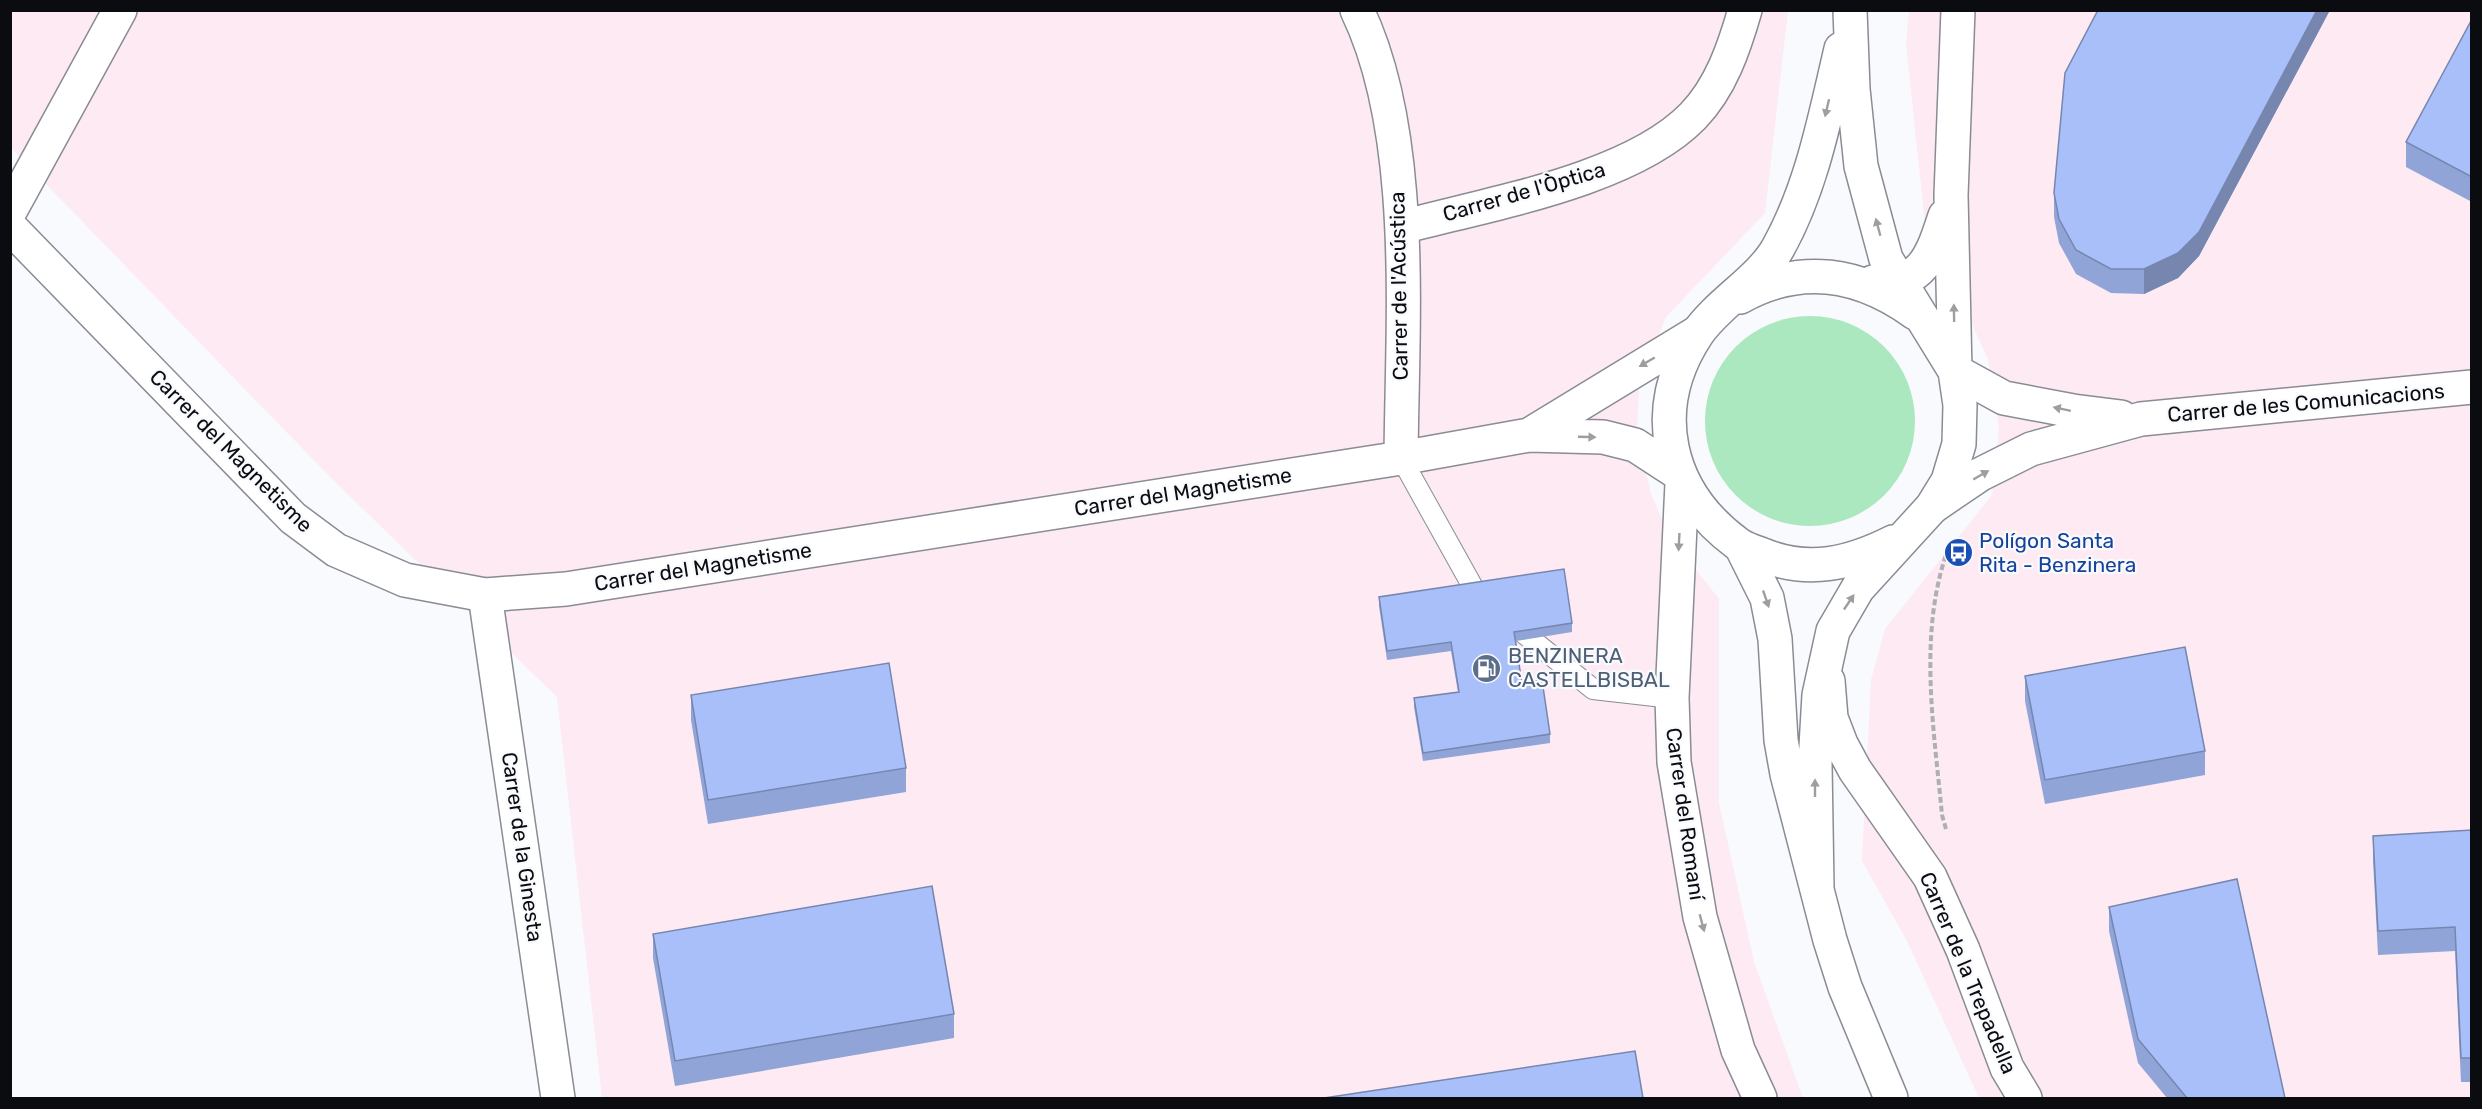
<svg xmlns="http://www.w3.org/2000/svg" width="2482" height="1109" viewBox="0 0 2482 1109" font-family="Rubik,sans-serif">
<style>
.industrial{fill:#fdeaf3}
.green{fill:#abe7bf}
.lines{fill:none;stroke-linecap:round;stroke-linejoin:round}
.service-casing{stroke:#898c94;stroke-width:22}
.minor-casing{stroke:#898c94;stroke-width:36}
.tertiary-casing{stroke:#898c94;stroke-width:36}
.path{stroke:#adafb2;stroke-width:4;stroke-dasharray:6 3;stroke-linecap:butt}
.service{stroke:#fff;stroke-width:20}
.minor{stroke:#fff;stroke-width:33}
.tertiary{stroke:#fff;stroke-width:33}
.wall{fill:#90a4d7}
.shaded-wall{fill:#7686af}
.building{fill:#a8bffa;stroke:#7686af;stroke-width:1.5}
.oneway{fill:#9d9e9f}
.labels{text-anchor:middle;stroke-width:4.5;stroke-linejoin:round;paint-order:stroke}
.street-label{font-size:21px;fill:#0b0c0f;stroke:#f8fafd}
.transit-label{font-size:21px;fill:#164399;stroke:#f8fafd;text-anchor:start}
.service-label{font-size:21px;fill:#4e5e75;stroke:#f8fafd;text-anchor:start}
</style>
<rect width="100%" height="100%" fill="#f8fafd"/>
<path class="industrial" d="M 11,11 L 1788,11 L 1765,213 L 1666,317 L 1639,384 L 1637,433 L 1651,494 L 1669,535 L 1719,599 L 1719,803 L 1754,962 L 1803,1098 L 602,1098 L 557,697 L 332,479 L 11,148 Z
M 1909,11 L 2471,11 L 2471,1098 L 1979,1098 L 1907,941 L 1862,861 L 1871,680 L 1885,629 L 1992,495 L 1999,428 L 1988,359 L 1925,224 L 1906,43 Z"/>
<path class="green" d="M1705 421a105 105 0 1 1 210 0a105 105 0 1 1-210 0Z"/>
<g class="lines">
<defs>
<path id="service" d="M 1401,458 L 1479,598 L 1486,603
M 1511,623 L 1593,689 L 1672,698"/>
<path id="minor" d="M 1357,10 C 1417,134 1402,323 1401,458
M 1958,10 L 1951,195 L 1955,371 L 2004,398 L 2073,411 L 2121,417
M 10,211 L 120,10
M 10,227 L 293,518 L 336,550 L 405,580 L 485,595 L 566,589 L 1401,458 L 1529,435 L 1603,437 L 1635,445 L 1678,473
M 1402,227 C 1488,204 1631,180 1693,116 C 1721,87 1734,48 1745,10
M 1873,282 C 1922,287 1932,256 1945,216
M 1529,435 L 1698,332
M 1682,483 L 1672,698 L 1674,762 L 1700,917 L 1738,1050 L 1760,1098
M 1932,507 L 1979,475 L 2031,449 L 2141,419 L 2472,387
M 485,595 L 558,1098
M 1828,681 L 1831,718 L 1841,744 L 1855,770 L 1930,877 L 1963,950 L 2007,1068 L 2025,1098"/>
<path id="tertiary" d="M 1841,49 C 1825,117 1812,187 1778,248 C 1761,279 1717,304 1697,334 C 1647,410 1667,492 1738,544 C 1745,549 1755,552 1763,555 C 1809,574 1851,563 1893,542
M 1740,297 C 1801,263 1860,273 1915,313
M 1741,546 L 1767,598 L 1775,639 L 1781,740 L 1787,774 L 1830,940 L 1845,987 L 1891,1098
M 1817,888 L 1815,764 L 1819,695 L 1833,631 L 1858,588 L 1932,507 L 1948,481 L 1959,444 L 1960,405 L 1955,371 L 1886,259 L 1861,166 L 1853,89 L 1850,10"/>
</defs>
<use href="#service" class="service-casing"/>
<use href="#minor" class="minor-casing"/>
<use href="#tertiary" class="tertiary-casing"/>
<path class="path" d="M 1946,829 L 1942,815 C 1934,729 1918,635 1947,552"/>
<use href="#service" class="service"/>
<use href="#minor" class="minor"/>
<use href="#tertiary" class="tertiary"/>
</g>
<path class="wall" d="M 2098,10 L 2330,10 L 2199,256 L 2178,278 L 2144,294 L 2111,293 L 2076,274 L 2059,243 L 2054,217 L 2054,193 Z
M 2472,19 L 2472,202 L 2406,167 L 2406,142 Z
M 1379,597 L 1572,623 L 1572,632 L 1516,641 L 1522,683 L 1550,734 L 1550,743 L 1423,761 L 1414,707 L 1414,698 L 1458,692 L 1451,651 L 1387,660 L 1379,606 Z
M 2025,676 L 2205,751 L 2205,775 L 2045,804 L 2025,701 Z
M 691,695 L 906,768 L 906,792 L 708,824 L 691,720 Z
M 2472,830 L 2472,1082 L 2461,1082 L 2455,951 L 2378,955 L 2373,860 L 2373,836 Z
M 2109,907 L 2285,1098 L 2167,1098 L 2138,1063 L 2109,931 Z
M 653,934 L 954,1014 L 954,1038 L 675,1086 L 653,958 Z"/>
<path class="shaded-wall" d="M 2317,10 L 2330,10 L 2199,256 L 2178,278 L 2144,294 L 2144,269 Z"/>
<path class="building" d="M 2098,10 L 2317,10 L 2199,232 L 2178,253 L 2144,269 L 2111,269 L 2076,250 L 2059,219 L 2054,193 L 2065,73 Z
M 2472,19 L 2472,177 L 2406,142 Z
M 1564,569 L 1572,623 L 1514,632 L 1522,683 L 1542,680 L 1550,734 L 1423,753 L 1414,698 L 1459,692 L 1451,642 L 1387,651 L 1379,597 Z
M 2185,647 L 2205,751 L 2045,780 L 2025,676 Z
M 889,663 L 906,768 L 708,800 L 691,695 Z
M 2472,830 L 2472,1058 L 2461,1058 L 2455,927 L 2378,931 L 2373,836 Z
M 2237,879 L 2285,1098 L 2187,1098 L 2138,1039 L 2109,907 Z
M 932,886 L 954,1014 L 675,1061 L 653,934 Z
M 1635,1051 L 1643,1098 L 1324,1098 Z"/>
<defs><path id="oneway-solid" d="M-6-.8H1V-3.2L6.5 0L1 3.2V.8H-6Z" transform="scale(1.5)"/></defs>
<g class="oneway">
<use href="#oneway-solid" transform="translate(1827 108) rotate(103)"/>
<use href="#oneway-solid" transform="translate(1878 227) rotate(-105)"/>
<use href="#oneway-solid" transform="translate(1954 313) rotate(-91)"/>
<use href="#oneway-solid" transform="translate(1647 362) rotate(150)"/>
<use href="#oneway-solid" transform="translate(2062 409) rotate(-168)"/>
<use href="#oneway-solid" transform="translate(1587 437) rotate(2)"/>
<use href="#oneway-solid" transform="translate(1981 475) rotate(-30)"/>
<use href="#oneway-solid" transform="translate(1679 542) rotate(93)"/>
<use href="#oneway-solid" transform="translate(1766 599) rotate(71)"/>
<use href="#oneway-solid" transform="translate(1849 602) rotate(-56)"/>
<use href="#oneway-solid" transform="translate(1815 788) rotate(-90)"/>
<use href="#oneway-solid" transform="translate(1702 923) rotate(75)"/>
</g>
<defs>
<symbol id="bus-disc" viewBox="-11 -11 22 22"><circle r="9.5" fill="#1a4fb4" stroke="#f8fafd"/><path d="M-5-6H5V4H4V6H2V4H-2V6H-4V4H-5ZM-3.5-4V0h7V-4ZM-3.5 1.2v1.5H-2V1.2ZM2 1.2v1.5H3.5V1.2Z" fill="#fff"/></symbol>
<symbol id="fuel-disc" viewBox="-11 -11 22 22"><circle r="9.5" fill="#5c6f8a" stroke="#f8fafd"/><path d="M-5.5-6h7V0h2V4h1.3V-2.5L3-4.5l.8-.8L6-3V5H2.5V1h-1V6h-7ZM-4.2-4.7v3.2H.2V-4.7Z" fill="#fff"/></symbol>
</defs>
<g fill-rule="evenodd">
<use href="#bus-disc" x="1942" y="536" width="33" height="33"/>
<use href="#fuel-disc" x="1470" y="652" width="33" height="33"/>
</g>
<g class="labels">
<g class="street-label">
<text transform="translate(1524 192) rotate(-16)" y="7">Carrer de l'Òptica</text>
<text transform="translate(1399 286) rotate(-91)" y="7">Carrer de l'Acústica</text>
<text transform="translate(2306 403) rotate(-5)" y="7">Carrer de les Comunicacions</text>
<text transform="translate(231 451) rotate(45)" y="7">Carrer del Magnetisme</text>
<text transform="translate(1183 492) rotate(-9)" y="7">Carrer del Magnetisme</text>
<text transform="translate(703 567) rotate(-9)" y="7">Carrer del Magnetisme</text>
<text transform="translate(1685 814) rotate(82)" y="7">Carrer del Romaní</text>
<text transform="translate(522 847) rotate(82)" y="7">Carrer de la Ginesta</text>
<text transform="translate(1968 973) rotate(67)" y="7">Carrer de la Trepadella</text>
</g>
<g class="transit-label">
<text x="1979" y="548">Polígon Santa<tspan x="1979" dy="24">Rita - Benzinera</tspan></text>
</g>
<g class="service-label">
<text x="1508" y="663">BENZINERA<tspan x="1508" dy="24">CASTELLBISBAL</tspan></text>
</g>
</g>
<rect width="2482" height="1109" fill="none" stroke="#0b0c0f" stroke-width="24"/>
</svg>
